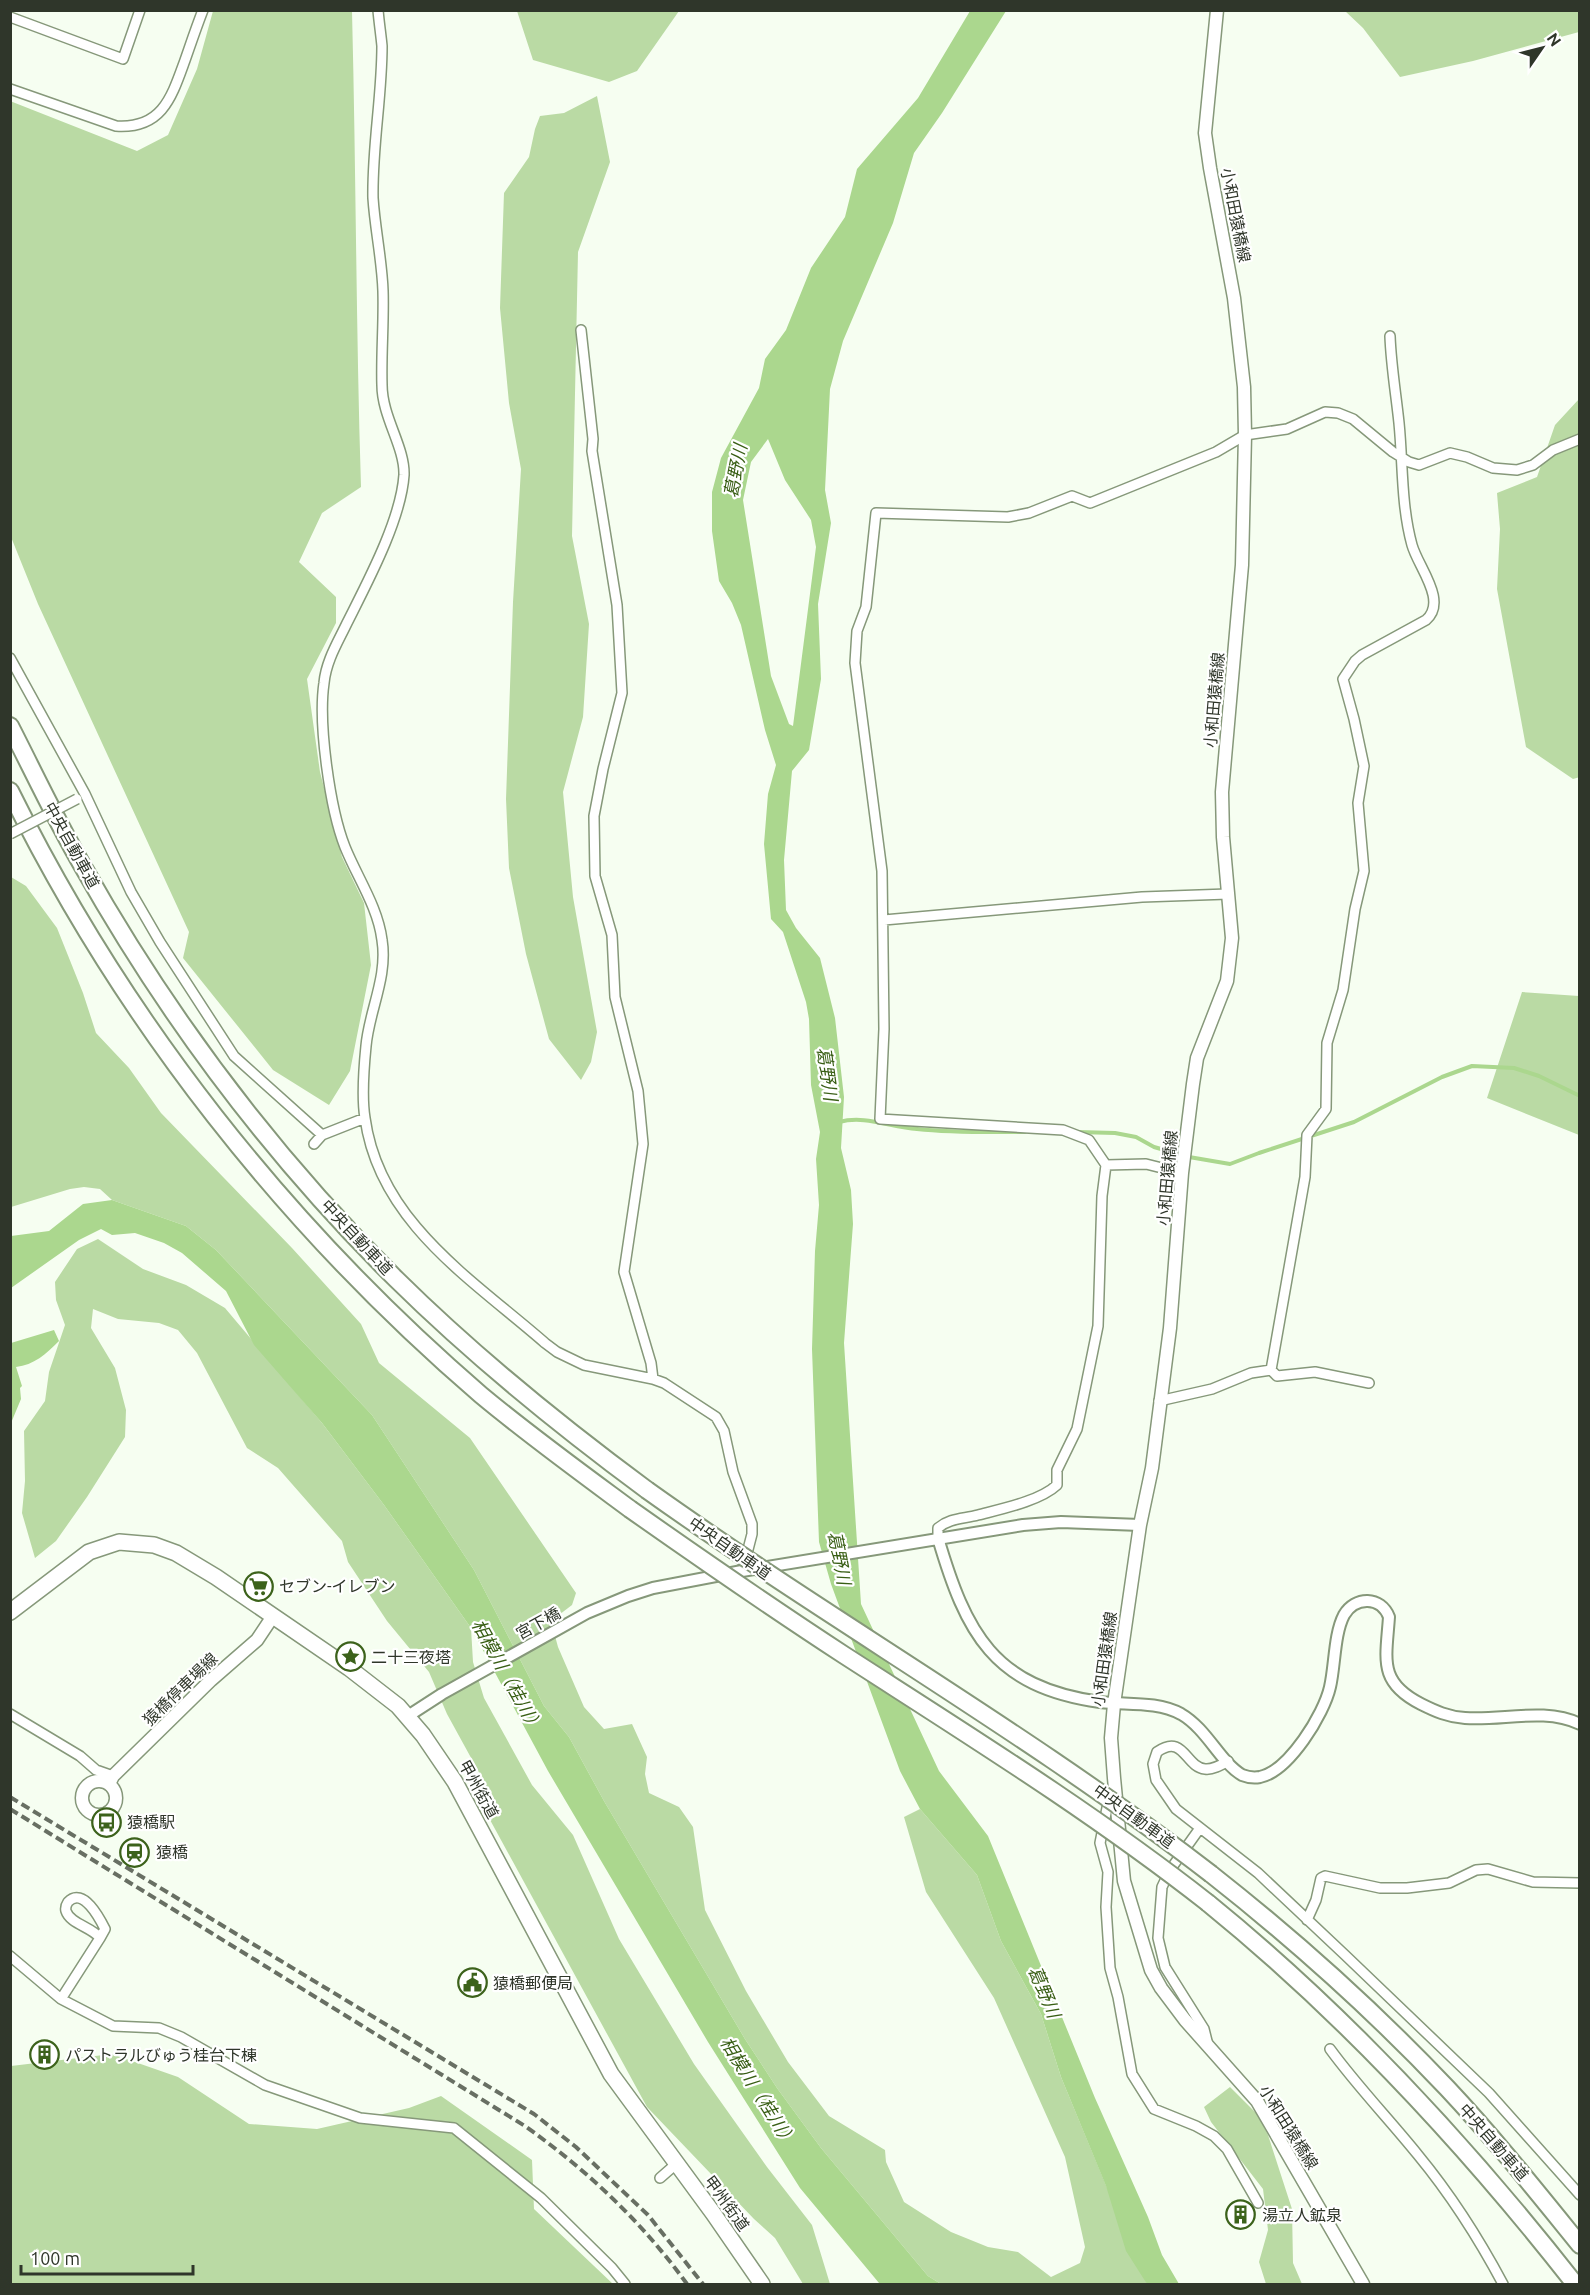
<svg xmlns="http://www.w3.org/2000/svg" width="1590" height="2295" viewBox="0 0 1590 2295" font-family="Ubuntu,'Noto Sans JP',sans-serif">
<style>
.green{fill:#badaa4}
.water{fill:#abd78e;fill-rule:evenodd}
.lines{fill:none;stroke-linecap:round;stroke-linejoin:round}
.stream{stroke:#abd78e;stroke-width:4}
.minor-casing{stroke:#86987a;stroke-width:12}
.tertiary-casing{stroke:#86987a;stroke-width:14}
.secondary-casing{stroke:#86987a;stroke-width:15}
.trunk-casing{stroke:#86987a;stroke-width:18}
.motorway-casing{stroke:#86987a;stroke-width:20}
.minor{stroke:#fff;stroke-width:9}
.tertiary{stroke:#fff;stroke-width:10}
.secondary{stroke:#fff;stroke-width:12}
.trunk{stroke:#fff;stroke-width:15}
.motorway{stroke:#fff;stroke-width:16}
.rail{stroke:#686f63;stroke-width:4;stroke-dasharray:9 4.5;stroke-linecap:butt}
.minor-bridge-casing{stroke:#86987a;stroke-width:12;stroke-linecap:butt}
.motorway-bridge-casing{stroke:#86987a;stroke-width:20;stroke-linecap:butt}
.minor-bridge{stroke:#fff;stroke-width:9}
.motorway-bridge{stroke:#fff;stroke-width:16}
.labels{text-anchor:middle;stroke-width:4.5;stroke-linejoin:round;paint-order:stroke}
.street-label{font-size:16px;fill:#2f362a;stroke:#fff}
.poi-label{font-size:16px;fill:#2f362a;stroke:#fff;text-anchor:start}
.water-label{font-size:18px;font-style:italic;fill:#385e14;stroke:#fff}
</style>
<rect width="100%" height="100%" fill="#f6fef1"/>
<path class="green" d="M 213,11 L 352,11 C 356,169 356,328 361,487 L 322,513 L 299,562 L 336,597 L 336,623 L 307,679 L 320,772 L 342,857 L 364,903 L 371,965 L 350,1071 L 329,1105 L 273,1070 L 183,958 L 189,932 L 38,604 L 11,537 L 10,101 L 137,151 L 168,135 L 197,69 Z
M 517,11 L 517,10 L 679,11 L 637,71 L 609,82 L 533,60 Z
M 1345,11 L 1579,11 L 1579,32 L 1473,61 L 1400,77 L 1363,28 Z
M 597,96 L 610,162 L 578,252 L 572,536 L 589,624 L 583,717 L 563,792 L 573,897 L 597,1032 L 591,1062 L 581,1080 L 549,1039 L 526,954 L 509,868 L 506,799 L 513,602 L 521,469 L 509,403 L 500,308 L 504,193 L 529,157 L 535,129 L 540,116 L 564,113 Z
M 1579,399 L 1580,777 L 1573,779 L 1526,747 L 1497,589 L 1500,529 L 1497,493 L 1537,477 L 1555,425 Z
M 11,877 L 26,886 L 57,928 L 83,993 L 96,1033 L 129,1068 L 161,1113 L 292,1248 L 361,1324 L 379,1363 L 470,1438 L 576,1593 L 572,1605 L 551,1621 L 558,1647 L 584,1707 L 604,1729 L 632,1724 L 647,1757 L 645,1774 L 649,1793 L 679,1807 L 693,1827 L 705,1910 L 746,1991 L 788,2062 L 829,2116 L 885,2150 L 886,2162 L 904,2202 L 951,2232 L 988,2247 L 1018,2252 L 1051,2277 L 1080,2263 L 1085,2247 L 1065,2157 L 994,1998 L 926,1892 L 904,1817 L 920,1809 L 977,1875 L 1001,1941 L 1041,2014 L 1061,2077 L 1147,2284 L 941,2284 L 928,2276 L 821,2148 L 777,2088 L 745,2039 L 604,1801 L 569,1737 L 544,1706 L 474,1570 L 372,1415 L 216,1250 L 186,1226 L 112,1200 L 100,1189 L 84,1187 L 70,1189 L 11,1207 Z
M 1522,992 L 1579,996 L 1579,1135 L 1487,1098 Z
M 98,1239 L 143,1269 L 186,1285 L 225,1308 L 322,1423 L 384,1505 L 471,1628 L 473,1662 L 484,1698 L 532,1785 L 573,1835 L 619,1939 L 694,2064 L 767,2167 L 812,2225 L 830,2284 L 803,2284 L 775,2238 L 754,2219 L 647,2107 L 489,1818 L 492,1796 L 447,1714 L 429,1672 L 387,1621 L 348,1562 L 342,1541 L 278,1468 L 247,1448 L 197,1353 L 178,1330 L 159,1323 L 118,1319 L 93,1309 L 91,1328 L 115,1368 L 126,1410 L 125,1437 L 87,1497 L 56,1541 L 35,1558 L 22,1513 L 25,1481 L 24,1431 L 45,1401 L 49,1372 L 65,1325 L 56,1300 L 55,1282 L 77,1249 Z
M 112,2054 L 178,2077 L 249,2124 L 317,2129 L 409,2108 L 441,2096 L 532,2160 L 534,2209 L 613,2284 L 11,2284 L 11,2066 Z
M 1230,2087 L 1258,2115 L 1268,2135 L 1292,2209 L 1293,2263 L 1302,2284 L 1266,2284 L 1259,2262 L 1268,2230 L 1263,2189 L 1211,2122 L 1204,2107 Z"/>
<path class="water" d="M 970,11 L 1006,11 L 942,113 L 914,153 L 893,223 L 843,341 L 830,389 L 825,490 L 831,523 L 818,604 L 821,679 L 809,750 L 792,771 L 784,860 L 786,910 L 796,928 L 820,958 L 835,1018 L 844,1097 L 841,1148 L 851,1190 L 853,1224 L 844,1343 L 861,1604 L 939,1771 L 988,1836 L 1095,2098 L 1148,2217 L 1162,2255 L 1179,2284 L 1147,2284 L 1126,2251 L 1106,2186 L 1061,2077 L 1041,2014 L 1001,1941 L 977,1875 L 920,1809 L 900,1771 L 831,1584 L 819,1542 L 812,1349 L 815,1251 L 819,1205 L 816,1159 L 820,1132 L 811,1085 L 809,1019 L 806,1002 L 783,932 L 771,919 L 764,844 L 768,794 L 776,765 L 765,730 L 741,625 L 732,603 L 719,581 L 712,531 L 712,492 L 721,458 L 759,388 L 765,359 L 786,330 L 811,268 L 845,217 L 857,169 L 918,98 ZM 768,439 L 785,480 L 811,520 L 816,547 L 793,726 L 789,724 L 771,676 L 743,500 L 751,462 Z
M 112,1200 L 186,1226 L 216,1250 L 372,1415 L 474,1570 L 544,1706 L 569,1737 L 604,1801 L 745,2039 L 777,2088 L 821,2148 L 928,2276 L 941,2284 L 879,2283 L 800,2188 L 708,2042 L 548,1771 L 471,1628 L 384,1505 L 322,1423 L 254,1345 L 226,1291 L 182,1253 L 164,1243 L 135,1233 L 112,1235 L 101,1229 L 79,1240 L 11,1288 L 11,1236 L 49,1231 L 83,1204 Z
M 54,1330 L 59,1341 C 46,1354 34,1365 16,1367 L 22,1386 L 20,1388 L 21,1399 L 11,1423 L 11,1343 Z"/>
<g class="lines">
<path class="stream" d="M 839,1122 C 865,1115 890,1127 917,1129 C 953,1133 989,1132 1025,1132
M 1077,1132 L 1115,1133 L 1136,1137 L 1154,1147 L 1189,1157 L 1230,1164 L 1259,1153 L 1354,1122 L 1442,1077 L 1472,1066 L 1514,1068 L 1539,1076 L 1580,1096"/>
<defs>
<path id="minor" d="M 378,10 C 379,22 381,35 382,46 C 382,97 372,147 373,198 C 375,229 382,260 383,291 C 384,322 381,354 382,385 C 382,417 405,447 404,475 C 401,520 367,583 347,623 C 338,642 326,661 324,683 C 318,724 330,809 345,847 C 357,877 378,907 382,940 C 388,977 369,1011 366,1046 C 364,1066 362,1100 365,1118 C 379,1222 473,1280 545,1343 L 557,1352 L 584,1365 L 653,1379 L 664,1383 L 716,1417 L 724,1431 L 733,1472 L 752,1524 L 752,1534 L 745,1561
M 10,17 L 123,59 L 140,10
M 10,89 L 116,126 C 161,129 171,99 184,63 C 190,46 196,28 203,10
M 581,330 L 593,439 L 592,451 L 617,605 L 622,693 L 603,769 L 594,816 L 595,876 L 612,935 L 615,997 L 638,1091 L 643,1144 L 624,1272 L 651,1363 L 653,1379
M 10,658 L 85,794 L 131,892 L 160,942 L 234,1056 L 322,1135
M 884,920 L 1142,897 L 1228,894
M 314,1144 L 322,1135 L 365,1118
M 1106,1165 L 1146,1164 L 1182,1173
M 1271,1370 L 1277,1376 L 1315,1372 L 1369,1383
M 1159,1401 L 1212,1389 L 1251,1373 L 1271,1370 L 1305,1177 L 1307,1135 L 1326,1109 L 1327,1043 L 1343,990 L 1355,909 L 1364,871 L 1358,803 L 1364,766 L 1354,719 L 1343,679 L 1355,661 L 1362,655 L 1426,620 C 1448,601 1418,567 1412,545 C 1401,505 1403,463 1399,423 C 1396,394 1391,365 1390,336
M 938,1538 L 938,1528 C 950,1518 963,1519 978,1515 C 1001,1509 1040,1501 1057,1485 L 1057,1470 L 1077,1429 L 1098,1326 L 1102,1196 L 1106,1165 L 1089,1140 L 1063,1130 L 880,1119 L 884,1029 L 882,871 L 855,663 L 857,631 L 866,607 L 876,513 L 1008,517 L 1029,513 L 1072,496 L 1090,503 L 1216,452 L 1245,435 L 1287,429 L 1325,412 L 1338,413 L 1353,419 L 1393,452 L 1409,462 L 1419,465 L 1450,453 L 1467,457 L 1493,468 L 1517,470 L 1533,465 L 1553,450 L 1580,439
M 10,1714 L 80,1756 L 96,1770 L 113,1776
M 1228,1761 C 1221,1765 1213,1770 1205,1769 C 1185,1767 1184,1733 1157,1752 L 1153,1764 L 1156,1780 L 1176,1809 L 1258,1873 L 1345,1955 L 1489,2093 L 1580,2195
M 1109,1798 L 1100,1843 L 1108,1872 L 1106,1907 L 1110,1968 L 1118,1997 L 1132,2074 L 1154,2109 L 1196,2126 L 1214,2136 L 1227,2149 L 1258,2203
M 1200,1828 L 1170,1870 L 1162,1887 L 1158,1938 L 1165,1967 L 1204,2029 L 1208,2045
M 1307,1920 L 1316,1900 L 1321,1878 L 1325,1876 L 1380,1888 L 1407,1888 L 1449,1883 L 1476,1870 L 1488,1869 L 1533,1882 L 1580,1883
M 10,1956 L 61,1999 L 113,2026 L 159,2028 L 181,2037 L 265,2085 L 360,2118 L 454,2128 L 541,2198 L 612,2268 L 625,2284
M 61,1999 L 100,1938 C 92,1927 70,1924 66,1911 C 65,1907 66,1905 68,1902 C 83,1886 100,1919 105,1929 L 100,1938
M 1330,2049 C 1357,2086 1389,2119 1418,2155 C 1451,2195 1479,2239 1503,2284
M 660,2178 L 676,2164"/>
<path id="tertiary" d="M 938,1538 C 966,1633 993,1687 1100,1702 C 1127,1705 1157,1701 1181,1714 C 1207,1729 1220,1762 1242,1775 C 1247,1777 1254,1778 1260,1777 C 1289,1771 1324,1714 1330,1687 C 1335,1666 1334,1634 1344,1615 C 1355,1596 1381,1596 1389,1617 C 1386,1660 1378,1682 1421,1704 C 1435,1711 1448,1717 1465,1718 C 1502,1721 1544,1707 1580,1724
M 408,1716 L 442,1694 L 587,1613 L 628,1596 L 653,1588 L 742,1571 L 1023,1525 L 1061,1522 L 1140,1525"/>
<path id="secondary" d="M 1217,10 L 1205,133 L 1210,168 L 1234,298 L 1244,387 L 1245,435 L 1242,565 L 1222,792 L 1223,837 L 1232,938 L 1227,981 L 1197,1058 L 1193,1084 L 1182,1173 L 1170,1328 L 1152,1468 L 1140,1525 L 1114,1704 L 1111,1738 L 1114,1778 L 1124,1881 L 1151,1970 L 1161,1988 L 1185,2020 L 1257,2101 L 1363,2284
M82 1798a17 17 0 1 1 34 0a17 17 0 1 1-34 0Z
M 109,1784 L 113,1776 L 211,1680 L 257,1640 L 273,1616"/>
<path id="trunk" d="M 10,1612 L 89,1552 L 119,1542 L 154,1545 L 176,1553 L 216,1577 L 349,1668 L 398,1706 L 423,1735 L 455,1782 L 611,2074 L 713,2213 L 762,2284"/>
<path id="motorway" d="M 10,726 C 34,773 56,820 82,865 C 167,1016 273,1157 396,1279 C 474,1356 559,1425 647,1490
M 10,791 C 124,1022 286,1227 481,1395 C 529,1435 580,1472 630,1509
M 1211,1874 C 1295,1940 1374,2011 1447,2088 C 1494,2138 1537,2192 1580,2245
M 1208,1903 C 1346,2015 1466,2145 1575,2284"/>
</defs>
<use href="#minor" class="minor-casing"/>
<use href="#tertiary" class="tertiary-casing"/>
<use href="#secondary" class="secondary-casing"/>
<use href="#trunk" class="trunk-casing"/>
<use href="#motorway" class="motorway-casing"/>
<use href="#minor" class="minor"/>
<use href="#tertiary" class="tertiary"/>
<use href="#secondary" class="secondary"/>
<use href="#trunk" class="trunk"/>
<use href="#motorway" class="motorway"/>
<path class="rail" d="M 10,1797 L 534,2114 L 576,2147 L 648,2215 L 703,2284
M 10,1809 L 525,2126 C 588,2171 642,2222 687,2284"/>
<defs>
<path id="minor-bridge" d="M 10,834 L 77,799"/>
<path id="motorway-bridge" d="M 647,1490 C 832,1622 1031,1735 1211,1874
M 630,1509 C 701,1559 772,1608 844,1655 C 968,1735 1092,1812 1208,1903"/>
</defs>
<use href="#minor-bridge" class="minor-bridge-casing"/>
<use href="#motorway-bridge" class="motorway-bridge-casing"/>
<use href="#minor-bridge" class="minor-bridge"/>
<use href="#motorway-bridge" class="motorway-bridge"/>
</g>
<defs>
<symbol id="supermarket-ring" viewBox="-11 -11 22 22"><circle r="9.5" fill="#fff" stroke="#3c621b" stroke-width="1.5"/><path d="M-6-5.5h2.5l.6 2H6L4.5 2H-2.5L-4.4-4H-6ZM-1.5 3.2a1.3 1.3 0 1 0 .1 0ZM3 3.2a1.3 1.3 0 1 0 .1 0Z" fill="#3c621b"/></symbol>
<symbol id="sight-ring" viewBox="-11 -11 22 22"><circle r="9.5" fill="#fff" stroke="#3c621b" stroke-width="1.5"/><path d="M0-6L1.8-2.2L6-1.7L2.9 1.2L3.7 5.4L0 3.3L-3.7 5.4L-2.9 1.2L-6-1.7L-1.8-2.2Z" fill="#3c621b"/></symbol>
<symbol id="bus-ring" viewBox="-11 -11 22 22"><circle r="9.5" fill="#fff" stroke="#3c621b" stroke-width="1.5"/><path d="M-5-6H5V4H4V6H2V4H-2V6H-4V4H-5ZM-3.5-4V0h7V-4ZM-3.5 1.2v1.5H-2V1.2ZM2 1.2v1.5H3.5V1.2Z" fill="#3c621b"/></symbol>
<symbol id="station-ring" viewBox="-11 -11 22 22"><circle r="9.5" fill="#fff" stroke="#3c621b" stroke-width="1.5"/><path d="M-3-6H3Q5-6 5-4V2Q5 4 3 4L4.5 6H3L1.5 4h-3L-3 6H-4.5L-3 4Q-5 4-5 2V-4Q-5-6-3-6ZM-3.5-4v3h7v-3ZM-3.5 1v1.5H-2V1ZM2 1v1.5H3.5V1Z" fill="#3c621b"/></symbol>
<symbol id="civic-ring" viewBox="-11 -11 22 22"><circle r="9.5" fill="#fff" stroke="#3c621b" stroke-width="1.5"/><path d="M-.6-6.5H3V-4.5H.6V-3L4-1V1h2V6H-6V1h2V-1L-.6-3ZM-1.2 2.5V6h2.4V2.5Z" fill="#3c621b"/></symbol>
<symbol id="building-ring" viewBox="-11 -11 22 22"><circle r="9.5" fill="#fff" stroke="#3c621b" stroke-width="1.5"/><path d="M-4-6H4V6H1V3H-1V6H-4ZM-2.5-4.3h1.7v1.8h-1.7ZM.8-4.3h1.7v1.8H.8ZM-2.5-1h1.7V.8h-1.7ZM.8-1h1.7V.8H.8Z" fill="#3c621b"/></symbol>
</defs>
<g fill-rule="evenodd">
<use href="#supermarket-ring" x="242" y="1570" width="33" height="33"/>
<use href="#sight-ring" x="334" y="1640" width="33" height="33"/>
<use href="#bus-ring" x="90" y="1806" width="33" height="33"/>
<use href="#station-ring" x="118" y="1836" width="33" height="33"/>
<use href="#civic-ring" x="456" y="1966" width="33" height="33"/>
<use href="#building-ring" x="28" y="2038" width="33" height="33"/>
<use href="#building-ring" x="1224" y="2198" width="33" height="33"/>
</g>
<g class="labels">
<g class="street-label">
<text transform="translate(1236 215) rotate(79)" y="6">小和田猿橋線</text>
<text transform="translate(1214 700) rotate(-85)" y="6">小和田猿橋線</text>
<text transform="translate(72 845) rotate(61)" y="6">中央自動車道</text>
<text transform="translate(1167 1178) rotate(-85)" y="6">小和田猿橋線</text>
<text transform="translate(357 1237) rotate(47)" y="6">中央自動車道</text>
<text transform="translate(730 1548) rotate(35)" y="6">中央自動車道</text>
<text transform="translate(538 1623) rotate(-29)" y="6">宮下橋</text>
<text transform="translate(1104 1659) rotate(-82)" y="6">小和田猿橋線</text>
<text transform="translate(180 1689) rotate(-44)" y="6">猿橋停車場線</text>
<text transform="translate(479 1789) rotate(61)" y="6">甲州街道</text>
<text transform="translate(1134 1816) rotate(36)" y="6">中央自動車道</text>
<text transform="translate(1289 2127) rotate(58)" y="6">小和田猿橋線</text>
<text transform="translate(1494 2142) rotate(49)" y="6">中央自動車道</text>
<text transform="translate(727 2203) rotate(54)" y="6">甲州街道</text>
</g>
<g class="poi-label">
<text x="279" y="1592">セブン-イレブン</text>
<text x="371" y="1663">二十三夜塔</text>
<text x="127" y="1828">猿橋駅</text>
<text x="156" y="1858">猿橋</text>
<text x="493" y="1989">猿橋郵便局</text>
<text x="65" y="2061">パストラルびゅう桂台下棟</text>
<text x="1262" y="2221">湯立人鉱泉</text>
</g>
<g class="water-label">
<text transform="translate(736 471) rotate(-79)" y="6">葛野川</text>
<text transform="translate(827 1074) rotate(82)" y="6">葛野川</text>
<text transform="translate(839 1558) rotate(79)" y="6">葛野川</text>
<text transform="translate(507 1676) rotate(61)" y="6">相模川（桂川）</text>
<text transform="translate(1044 1992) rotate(67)" y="6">葛野川</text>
<text transform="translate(758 2092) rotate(58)" y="6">相模川（桂川）</text>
</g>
</g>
<rect width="1590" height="2295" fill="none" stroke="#2f362a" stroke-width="24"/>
<g transform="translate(1542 48) rotate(55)" stroke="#ffffff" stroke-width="4.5" paint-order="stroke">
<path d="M0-4.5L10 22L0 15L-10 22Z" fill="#2f362a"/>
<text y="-9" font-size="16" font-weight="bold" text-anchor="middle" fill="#2f362a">N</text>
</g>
<path d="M21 2265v9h172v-9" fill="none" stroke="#2f362a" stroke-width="3"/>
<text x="30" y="2265" font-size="18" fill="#2f362a" stroke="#ffffff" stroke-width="4.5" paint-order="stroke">100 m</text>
</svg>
